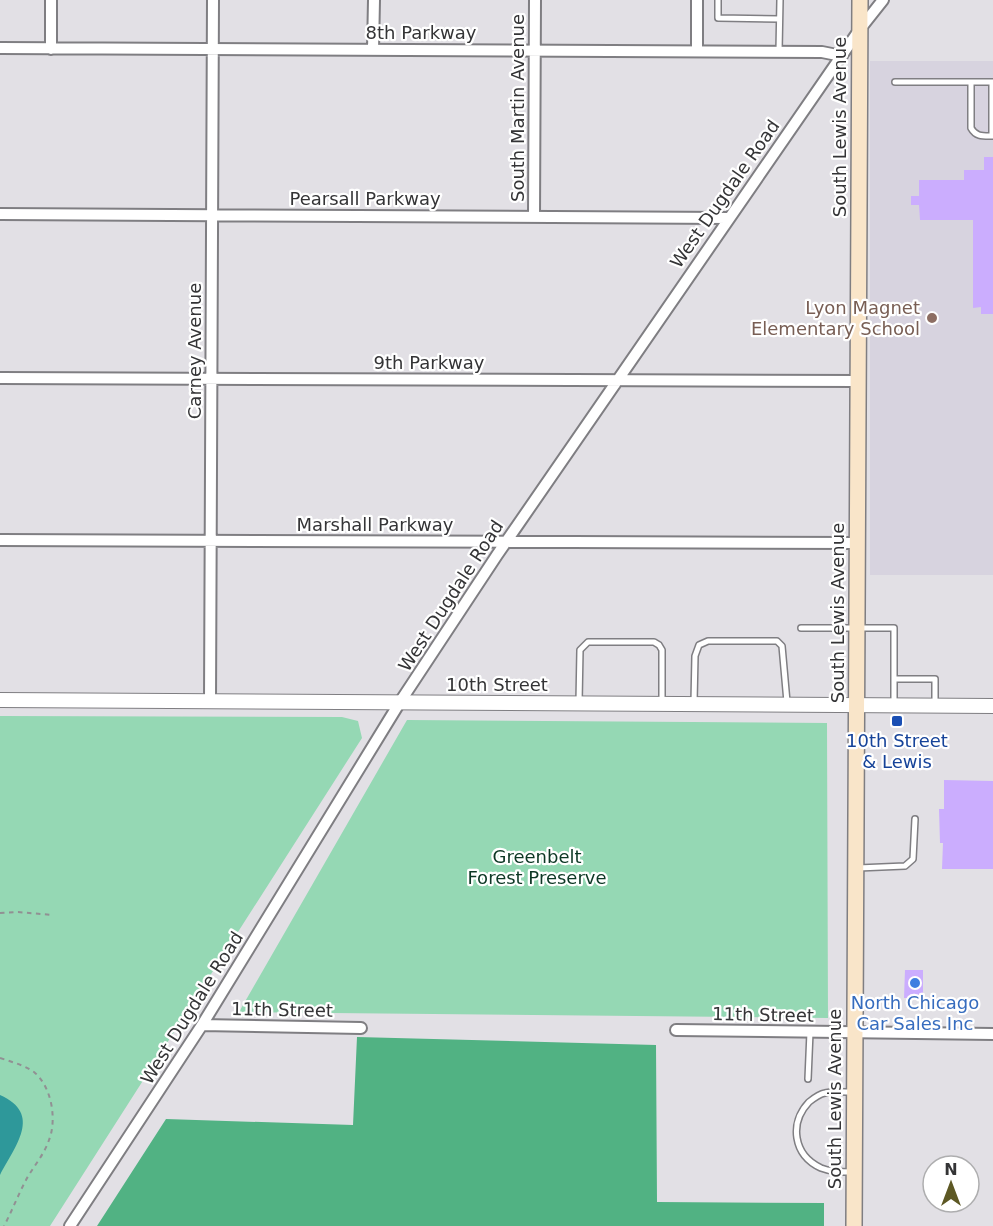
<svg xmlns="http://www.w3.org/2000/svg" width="993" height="1226" viewBox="0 0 993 1226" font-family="'DejaVu Sans',sans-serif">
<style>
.built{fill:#d7d3df}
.green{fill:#95d8b4}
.forest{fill:#51b283}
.water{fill:#2e989a}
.building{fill:#cbadfe}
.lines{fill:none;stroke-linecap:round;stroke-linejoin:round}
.service-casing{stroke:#7f7e82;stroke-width:8}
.minor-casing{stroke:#7f7e82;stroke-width:14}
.tertiary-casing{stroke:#7f7e82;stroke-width:16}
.secondary-casing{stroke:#7f7e82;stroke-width:18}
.path{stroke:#919093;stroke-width:2;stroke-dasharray:4.5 4.5;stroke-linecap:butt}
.service{stroke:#fff;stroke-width:5}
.minor{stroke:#fff;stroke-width:10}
.tertiary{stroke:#fff;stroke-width:14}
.secondary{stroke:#f9e5c9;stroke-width:15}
.education-dot{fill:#8d6e63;stroke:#fff;stroke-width:2}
.transit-dot{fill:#1a4fb4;stroke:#fff;stroke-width:2}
.shop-dot{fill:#3f7fe0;stroke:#fff;stroke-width:2}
.labels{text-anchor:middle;stroke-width:4.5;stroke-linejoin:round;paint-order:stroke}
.street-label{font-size:18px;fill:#343436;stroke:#fff}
.education-label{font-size:18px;fill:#785e54;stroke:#fff;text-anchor:end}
.transit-label{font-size:18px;fill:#164399;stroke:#fff}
.park-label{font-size:18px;fill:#0c3724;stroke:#fff}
.shop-label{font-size:18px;fill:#366cbe;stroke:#fff}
</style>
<rect width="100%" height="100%" fill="#e2e0e5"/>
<path class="built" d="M 870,61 L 993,61 L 993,575 L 870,575 Z"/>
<path class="green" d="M 0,716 L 342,717 L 358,721 L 362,738 L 50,1226 L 0,1226 Z
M 407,720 L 827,723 L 828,1018 L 239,1012 Z"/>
<path class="forest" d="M 357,1037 L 656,1045 L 657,1202 L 824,1203 L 824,1226 L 97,1226 L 166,1119 L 353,1125 Z"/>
<path class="water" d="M 0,1095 C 43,1114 15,1146 0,1175 Z"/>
<path class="building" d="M 984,157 L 993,157 L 993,314 L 981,314 L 981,307 L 973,308 L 973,220 L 920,220 L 919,205 L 911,205 L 911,196 L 919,196 L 919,180 L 964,180 L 964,170 L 984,170 Z
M 944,780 L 993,781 L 993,869 L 942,869 L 943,843 L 940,843 L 939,809 L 944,809 Z
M 905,970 L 923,970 L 923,998 L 904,998 Z"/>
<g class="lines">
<defs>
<path id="service" d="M 718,0 L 718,18 L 779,19
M 779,51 L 780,0
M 895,82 L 993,82
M 971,82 L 971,128 C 976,137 983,136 993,136
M 992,82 L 992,136
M 801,628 L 894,628 L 894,705
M 894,679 L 935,679 L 935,705
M 579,702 L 580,650 L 588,642 L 654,642 L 659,645 L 662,650 L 662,704
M 694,702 L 695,656 L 699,645 L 708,641 L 777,641 L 782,646 L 787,702
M 858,868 L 905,866 L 913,859 L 915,819
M 808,1079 L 810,1032
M 853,1172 C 842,1172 831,1172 821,1168 C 793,1155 789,1123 809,1102 C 814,1098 819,1094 825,1093 C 834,1091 844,1092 853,1092"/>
<path id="minor" d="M 51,0 L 51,49
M 697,0 L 697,50
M 0,48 L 822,52 L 842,56
M 373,50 L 374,0
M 0,214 L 729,218
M 534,217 L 535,0
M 0,378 L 859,381
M 0,540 L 858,543
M 210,701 L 213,0
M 202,1025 L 361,1028
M 676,1030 L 993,1034
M 70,1226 L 202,1025 L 400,702 L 497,555 L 860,29 L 883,0"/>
<path id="tertiary" d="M 0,700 L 993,706"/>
<path id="secondary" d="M 854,1226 L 860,0"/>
</defs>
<use href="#service" class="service-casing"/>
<use href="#minor" class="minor-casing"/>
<use href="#tertiary" class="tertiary-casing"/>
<use href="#secondary" class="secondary-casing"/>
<path class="path" d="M 0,913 L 18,912 L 53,915
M 0,1058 C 12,1062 24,1065 34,1072 C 52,1087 57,1120 49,1140 C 44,1155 33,1167 26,1180 C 18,1195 12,1211 4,1226"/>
<use href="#service" class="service"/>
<use href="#minor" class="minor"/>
<use href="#tertiary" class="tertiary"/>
<use href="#secondary" class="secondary"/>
</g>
<circle class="education-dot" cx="932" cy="318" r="6"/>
<rect class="transit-dot" x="891" y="715" width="12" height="12" rx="3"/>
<circle class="shop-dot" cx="915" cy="983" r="6"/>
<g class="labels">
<g class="street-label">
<text x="421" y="39">8th Parkway</text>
<text transform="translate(518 108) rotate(-90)" y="6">South Martin Avenue</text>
<text transform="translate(840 127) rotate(-90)" y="6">South Lewis Avenue</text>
<text transform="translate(725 194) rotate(-55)" y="6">West Dugdale Road</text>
<text x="365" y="205">Pearsall Parkway</text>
<text transform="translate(195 351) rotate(-90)" y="6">Carney Avenue</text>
<text x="429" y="369">9th Parkway</text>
<text x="375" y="531">Marshall Parkway</text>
<text transform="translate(451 596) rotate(-57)" y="6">West Dugdale Road</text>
<text transform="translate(838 613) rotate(-90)" y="6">South Lewis Avenue</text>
<text x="497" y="691">10th Street</text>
<text transform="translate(192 1008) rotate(-58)" y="6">West Dugdale Road</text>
<text transform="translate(282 1010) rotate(1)" y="6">11th Street</text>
<text transform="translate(763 1015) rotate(1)" y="6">11th Street</text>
<text transform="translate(835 1099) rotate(-90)" y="6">South Lewis Avenue</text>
</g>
<g class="education-label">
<text x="920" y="314">Lyon Magnet<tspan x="920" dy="21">Elementary School</tspan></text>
</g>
<g class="transit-label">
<text x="897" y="747">10th Street<tspan x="897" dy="21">&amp; Lewis</tspan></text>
</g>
<g class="park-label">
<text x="537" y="863">Greenbelt<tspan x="537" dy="21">Forest Preserve</tspan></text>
</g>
<g class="shop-label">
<text x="915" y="1009">North Chicago<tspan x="915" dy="21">Car Sales Inc</tspan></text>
</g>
</g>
<g transform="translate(951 1184)"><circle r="28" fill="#ffffff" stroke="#aeaeaf" stroke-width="1.5"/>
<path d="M0-4.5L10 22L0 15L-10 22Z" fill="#5d5824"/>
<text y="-9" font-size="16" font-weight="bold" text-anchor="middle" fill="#343436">N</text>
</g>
</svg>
